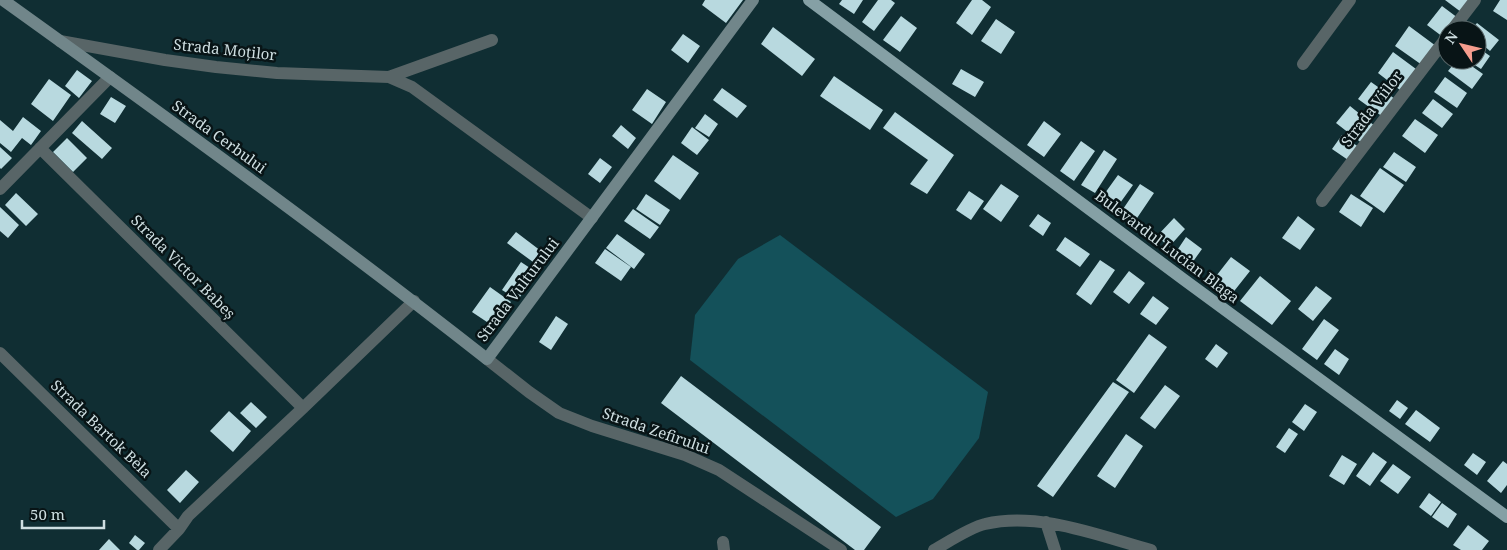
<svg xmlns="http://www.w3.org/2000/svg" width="1507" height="550" viewBox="0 0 1507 550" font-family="'Noto Serif',serif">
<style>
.green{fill:#14515a}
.building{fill:#b8d9df}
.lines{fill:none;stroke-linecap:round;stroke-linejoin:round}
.street{stroke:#586567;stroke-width:12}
.secondary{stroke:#71868a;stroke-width:12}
.primary{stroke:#85a0a5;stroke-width:12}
.labels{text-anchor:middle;stroke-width:5;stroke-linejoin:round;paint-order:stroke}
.street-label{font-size:15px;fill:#cedee1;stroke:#081416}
</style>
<rect width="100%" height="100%" fill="#102e33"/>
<path class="green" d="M 780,235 L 988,392 L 979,438 L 933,499 L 896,517 L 690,360 L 695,315 L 738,259 Z"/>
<path class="building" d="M 705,0 L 743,0 L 726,23 L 702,5 Z
M 842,0 L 863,0 L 854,14 L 839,4 Z
M 878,0 L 891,0 L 895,3 L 874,31 L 862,22 Z
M 972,0 L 982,0 L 991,7 L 972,35 L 956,23 Z
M 1445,0 L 1470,0 L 1461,12 Z
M 1500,0 L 1507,0 L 1507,20 L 1493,11 Z
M 1442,6 L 1458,18 L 1443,37 L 1427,25 Z
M 901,16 L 917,28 L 900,52 L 883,40 Z
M 996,19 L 1015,32 L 1001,54 L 981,41 Z
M 1477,23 L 1499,40 L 1490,51 L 1477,40 L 1477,30 L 1471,30 Z
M 1409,26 L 1436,46 L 1422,65 L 1395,46 Z
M 773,27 L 815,59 L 802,76 L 761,44 Z
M 683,34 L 700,46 L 688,63 L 671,50 Z
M 1477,47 L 1490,56 L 1481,69 L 1467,60 L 1477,60 Z
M 1393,52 L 1416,69 L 1400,90 L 1378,73 Z
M 1457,60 L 1463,60 L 1483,74 L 1472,89 L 1448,71 Z
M 961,69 L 984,82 L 975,97 L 952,84 Z
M 77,70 L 92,81 L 79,98 L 65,86 Z
M 834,76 L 883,110 L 870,130 L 820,96 Z
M 1445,77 L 1467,93 L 1457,108 L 1434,92 Z
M 49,79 L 71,95 L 53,121 L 31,104 Z
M 1371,82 L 1395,99 L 1383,117 L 1358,99 Z
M 722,88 L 747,106 L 737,118 L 713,100 Z
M 647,89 L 666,102 L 652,124 L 632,110 Z
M 111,97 L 126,106 L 115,123 L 100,114 Z
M 1433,99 L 1453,114 L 1442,128 L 1422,113 Z
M 1350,106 L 1376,127 L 1363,144 L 1336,123 Z
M 895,112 L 954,155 L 927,194 L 910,184 L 928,160 L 883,128 Z
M 705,114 L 718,124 L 709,137 L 695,128 Z
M 23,117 L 41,131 L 31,145 L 22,138 L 11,152 L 0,143 L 0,120 L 13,131 Z
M 1415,119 L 1438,135 L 1425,153 L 1402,136 Z
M 82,121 L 112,148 L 102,159 L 72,133 Z
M 1044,121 L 1061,134 L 1044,157 L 1027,145 Z
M 621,125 L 636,138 L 628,149 L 612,136 Z
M 692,127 L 709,140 L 697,155 L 681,143 Z
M 1342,135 L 1360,148 L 1351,162 L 1332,149 Z
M 67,138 L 87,158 L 73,172 L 53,152 Z
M 1081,141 L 1095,151 L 1074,181 L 1060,171 Z
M 0,147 L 12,158 L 1,169 L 0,168 Z
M 1104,150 L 1117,159 L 1095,193 L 1081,185 Z
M 1394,152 L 1416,167 L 1406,182 L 1383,167 Z
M 673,155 L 699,173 L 680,200 L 654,181 Z
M 600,158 L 612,167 L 600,183 L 588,174 Z
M 1380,168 L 1404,185 L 1384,213 L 1360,196 Z
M 1118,175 L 1133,185 L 1115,210 L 1100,200 Z
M 1001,184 L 1019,196 L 1001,222 L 983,209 Z
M 1140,184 L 1154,193 L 1133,224 L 1119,215 Z
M 969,191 L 984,201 L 971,220 L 956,210 Z
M 16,193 L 38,214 L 26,226 L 5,205 Z
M 646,194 L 670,210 L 660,225 L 636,209 Z
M 1351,194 L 1373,208 L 1361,227 L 1339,212 Z
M 0,207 L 19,225 L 8,238 L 0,231 Z
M 633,209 L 659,227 L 650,239 L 624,221 Z
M 1038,214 L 1051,223 L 1043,236 L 1029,226 Z
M 1298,216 L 1315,229 L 1300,250 L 1282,238 Z
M 1174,218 L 1185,229 L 1169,247 L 1157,236 Z
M 516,232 L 541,251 L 533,262 L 507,243 Z
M 617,234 L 645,254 L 634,269 L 606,248 Z
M 1065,237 L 1090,254 L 1080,267 L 1056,250 Z
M 1186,237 L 1202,249 L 1192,263 L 1176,252 Z
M 605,249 L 631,267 L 621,281 L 595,263 Z
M 1231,257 L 1250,271 L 1231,295 L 1213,280 Z
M 1100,260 L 1115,270 L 1091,305 L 1076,294 Z
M 521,262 L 536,272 L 518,300 L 502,290 Z
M 1129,271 L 1145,283 L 1129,304 L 1113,292 Z
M 1260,276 L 1291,301 L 1272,325 L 1240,301 Z
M 1316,286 L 1332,298 L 1313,321 L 1298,309 Z
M 490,287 L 511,302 L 493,326 L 472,312 Z
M 1153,296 L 1169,308 L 1156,325 L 1140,314 Z
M 556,316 L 568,324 L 551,350 L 539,342 Z
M 1324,319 L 1339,330 L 1317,360 L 1302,349 Z
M 1149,334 L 1167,347 L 1134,393 L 1116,380 Z
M 1216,344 L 1228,353 L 1217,368 L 1205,359 Z
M 1335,349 L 1349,359 L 1339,375 L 1324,364 Z
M 681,376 L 881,527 L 864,550 L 855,550 L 661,403 Z
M 1113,382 L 1129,392 L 1053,497 L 1037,486 Z
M 1165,385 L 1180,396 L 1155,429 L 1140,418 Z
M 1397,400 L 1408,408 L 1400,419 L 1389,411 Z
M 251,402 L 267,417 L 256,428 L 240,413 Z
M 1305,404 L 1317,412 L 1304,431 L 1292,422 Z
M 1416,410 L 1440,428 L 1430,442 L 1405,424 Z
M 229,411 L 251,431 L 233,452 L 210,431 Z
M 1289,428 L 1298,434 L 1285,453 L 1276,447 Z
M 1126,434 L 1143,446 L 1115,488 L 1097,476 Z
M 1373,452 L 1387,462 L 1370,486 L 1356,476 Z
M 1473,453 L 1486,462 L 1477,475 L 1464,465 Z
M 1342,455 L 1357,464 L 1344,485 L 1329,476 Z
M 1503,461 L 1507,464 L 1507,485 L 1501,493 L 1487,481 Z
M 1393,464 L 1411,477 L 1398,494 L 1380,481 Z
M 186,470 L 199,482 L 180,503 L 167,490 Z
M 1429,493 L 1441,502 L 1431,516 L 1419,507 Z
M 1442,503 L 1457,514 L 1448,528 L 1432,517 Z
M 1468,525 L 1489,541 L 1482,550 L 1461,550 L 1453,545 Z
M 135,535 L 145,543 L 139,550 L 137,550 L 129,543 Z
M 109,539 L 120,550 L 99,550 Z"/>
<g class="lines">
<path class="street" d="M 1452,30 L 1475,0
M 60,41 L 165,60 L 216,67 L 277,73 L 389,77 L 412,87 L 592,218
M 1303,64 L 1350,0
M 389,77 L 492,40
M 40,148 L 303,408
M 0,189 L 110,77
M 1322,201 L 1447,37
M 0,353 L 179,529
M 487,359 L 529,392 L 559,413 L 592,426 L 685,455 L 719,470 L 841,550
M 1046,522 L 1055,550
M 723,542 L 724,550
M 159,550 L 179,529 L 188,516 L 303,408 L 414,301
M 934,550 C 948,542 971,527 985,524 C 1038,511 1100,536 1151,550"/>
<path class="secondary" d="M 3,0 C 166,117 329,235 487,359 L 753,0"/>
<path class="primary" d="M 809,0 L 1183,279 L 1507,517"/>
</g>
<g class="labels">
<g class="street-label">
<text transform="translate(225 50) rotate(6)" y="5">Strada Moților</text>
<text transform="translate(1372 109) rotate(-53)" y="5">Strada Viilor</text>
<text transform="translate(219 137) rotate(36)" y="5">Strada Cerbului</text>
<text transform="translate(1167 247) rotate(37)" y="5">Bulevardul Lucian Blaga</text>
<text transform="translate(183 267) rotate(45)" y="5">Strada Victor Babeș</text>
<text transform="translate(518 290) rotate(-53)" y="5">Strada Vulturului</text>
<text transform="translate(101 429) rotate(44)" y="5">Strada Bartok Bèla</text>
<text transform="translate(656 431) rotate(19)" y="5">Strada Zefirului</text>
</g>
</g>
<g transform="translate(1462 45) rotate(305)"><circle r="24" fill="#081416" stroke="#576567"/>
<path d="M0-4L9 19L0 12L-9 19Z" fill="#f59d8e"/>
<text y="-8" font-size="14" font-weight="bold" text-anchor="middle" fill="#cedee1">N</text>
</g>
<path d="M22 520v8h82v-8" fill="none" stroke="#cedee1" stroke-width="2.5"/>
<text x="30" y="520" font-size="15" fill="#cedee1" stroke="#081416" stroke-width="4" paint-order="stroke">50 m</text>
</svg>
